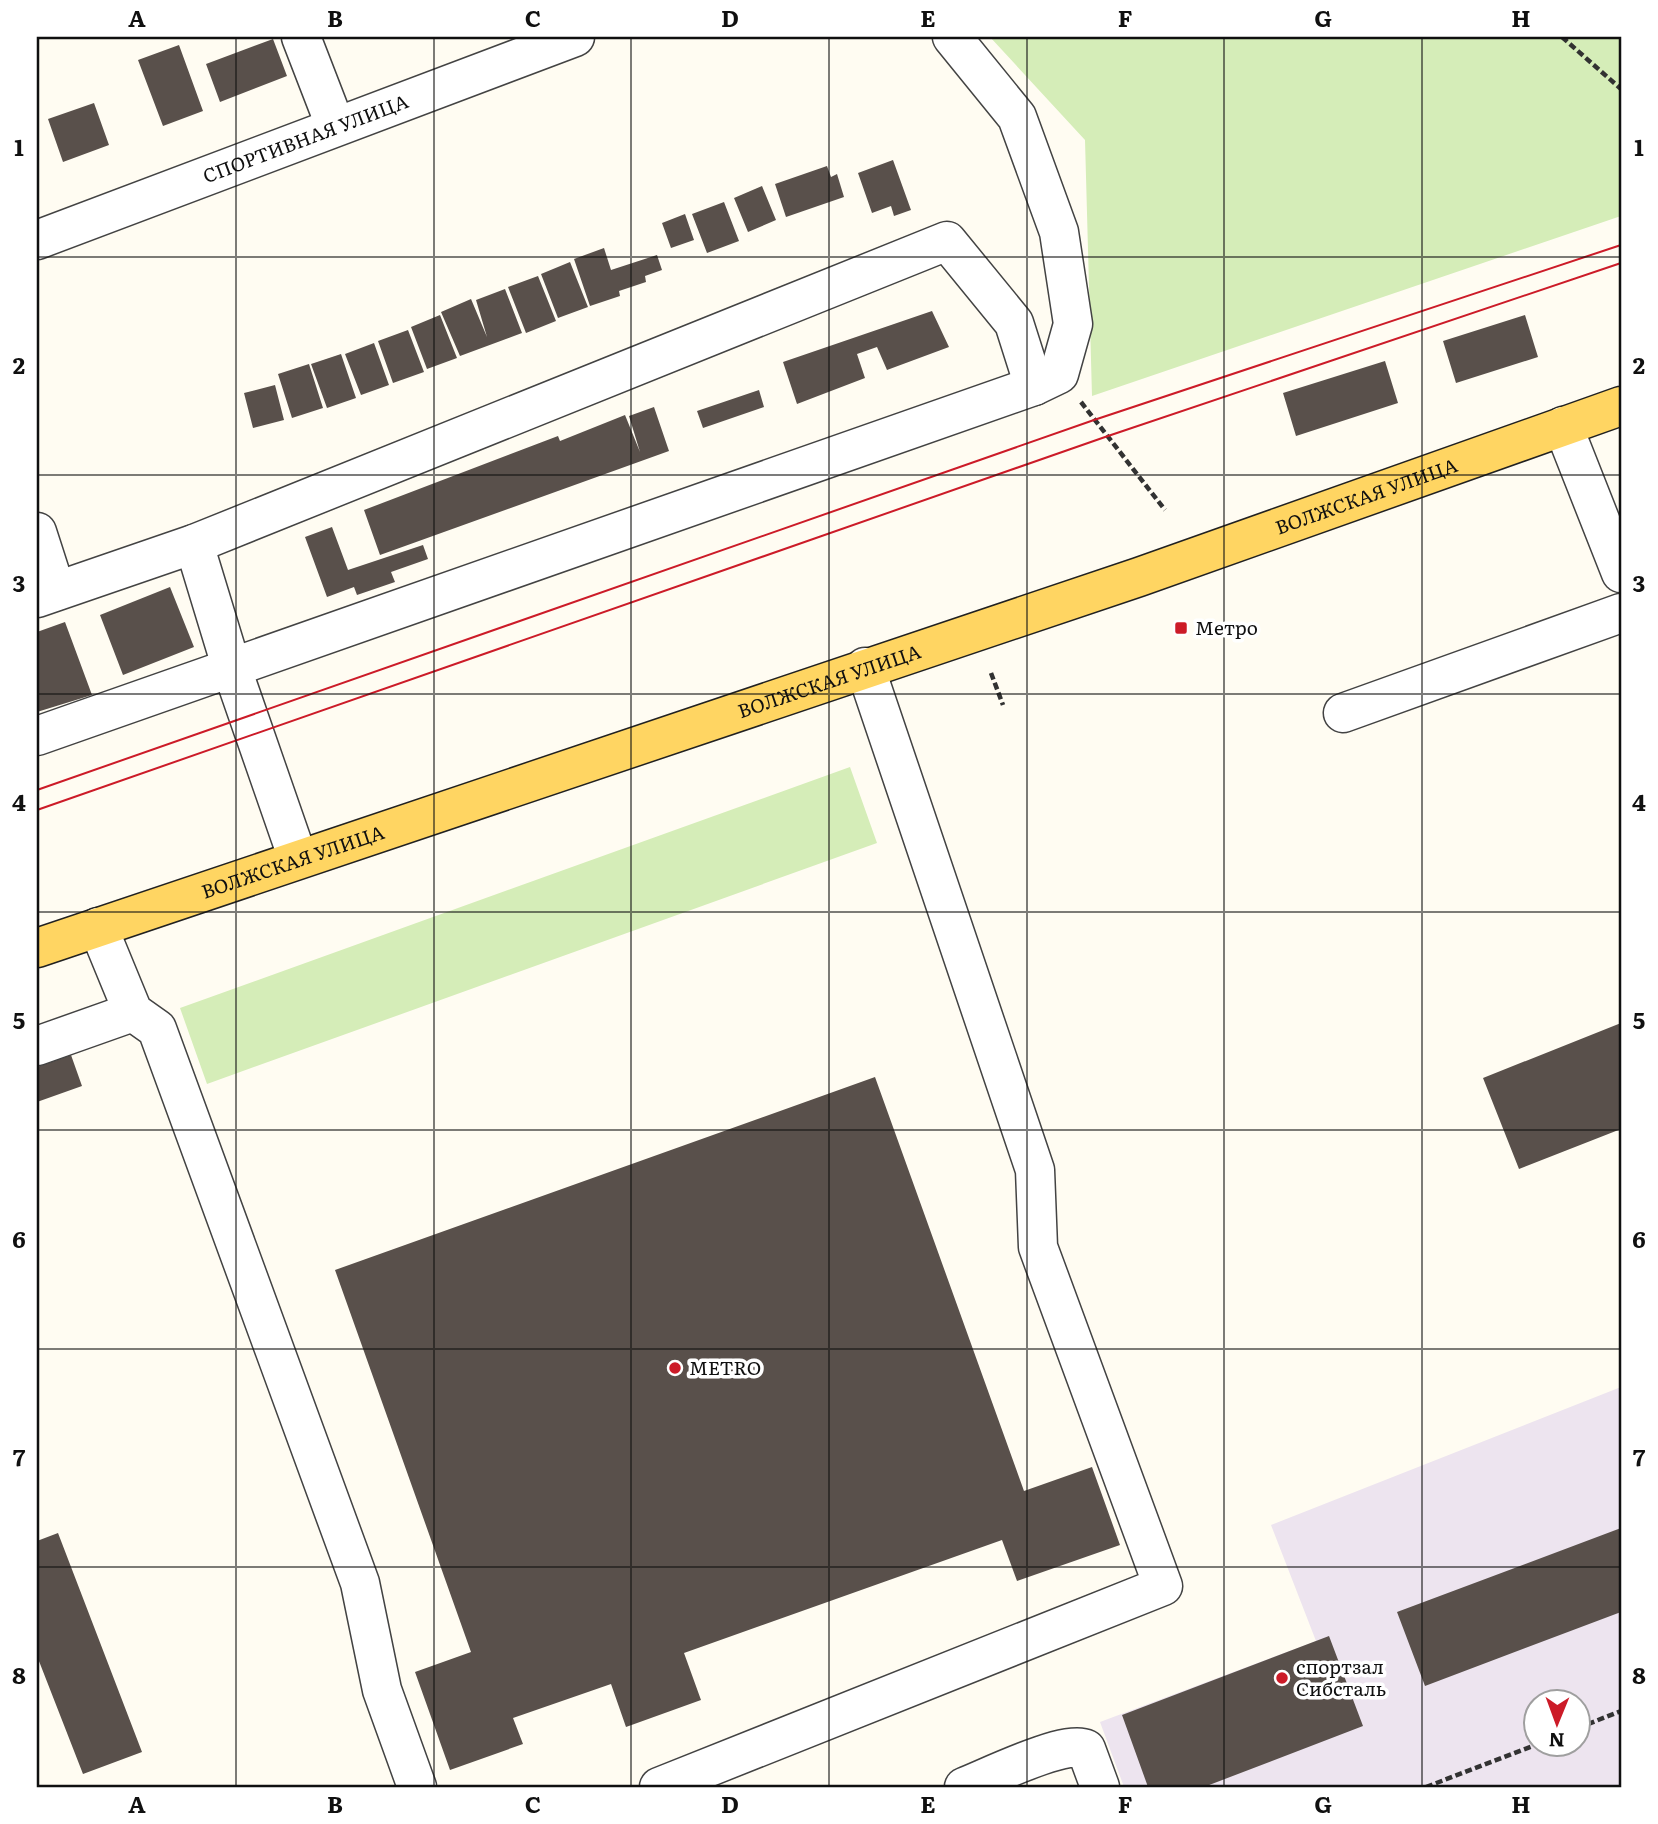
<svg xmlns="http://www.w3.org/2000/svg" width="1658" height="1824" viewBox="0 0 1658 1824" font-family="Literata,serif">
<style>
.industrial{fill:#ede4ef;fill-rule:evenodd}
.green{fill:#d5edb8}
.building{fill:#59504b}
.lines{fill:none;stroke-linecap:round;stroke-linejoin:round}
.minor-casing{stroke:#434343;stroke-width:41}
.major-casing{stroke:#212121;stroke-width:41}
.path{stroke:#323232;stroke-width:4.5;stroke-dasharray:7 3.5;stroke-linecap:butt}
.minor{stroke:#fff;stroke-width:38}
.major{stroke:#ffd562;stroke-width:38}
.tram{stroke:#cc1b28;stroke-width:2}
.grid{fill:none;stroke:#101010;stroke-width:2;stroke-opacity:0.55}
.poi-dot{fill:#cc1b28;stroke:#fff;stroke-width:2.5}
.labels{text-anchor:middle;stroke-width:7;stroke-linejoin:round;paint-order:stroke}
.street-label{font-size:19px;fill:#101010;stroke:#fff}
.poi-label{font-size:19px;fill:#101010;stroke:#fff;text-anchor:start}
.neatline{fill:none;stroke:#101010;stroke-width:2.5}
.grid-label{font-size:23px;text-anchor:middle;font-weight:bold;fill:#101010}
</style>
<rect width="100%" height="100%" fill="#fffcf2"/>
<path class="industrial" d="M 1621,1387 L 1621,1787 L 1124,1787 L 1100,1722 L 1316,1641 L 1271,1525 ZM 1536,1702 L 1578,1702 L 1578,1744 L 1536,1744 Z"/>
<path class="green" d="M 990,37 L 1621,37 L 1621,216 L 1092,396 L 1085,140 Z
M 850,767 L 877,843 L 207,1084 L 180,1008 Z"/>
<path class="building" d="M 273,39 L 287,76 L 220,102 L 206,64 Z
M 179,45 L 203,111 L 163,126 L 138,60 Z
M 94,103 L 109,145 L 63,162 L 48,119 Z
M 893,160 L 911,210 L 894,216 L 891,206 L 872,213 L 858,173 Z
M 827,166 L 831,177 L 837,174 L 844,197 L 786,217 L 775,184 Z
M 762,186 L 776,220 L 748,232 L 734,198 Z
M 724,202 L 739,241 L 707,253 L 692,214 Z
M 685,214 L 694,240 L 671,248 L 662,223 Z
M 604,248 L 611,270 L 657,255 L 662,270 L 645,276 L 646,282 L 619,291 L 620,296 L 590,306 L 574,259 Z
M 570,262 L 588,307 L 558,318 L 541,274 Z
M 538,276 L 556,321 L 526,333 L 508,287 Z
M 505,289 L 522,333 L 460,356 L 441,312 L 471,299 L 487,337 L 476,300 Z
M 932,311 L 949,347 L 887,370 L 877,347 L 857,354 L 865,378 L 797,404 L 783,362 Z
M 440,315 L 457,358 L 427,369 L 411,327 Z
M 1525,315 L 1538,357 L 1456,383 L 1443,341 Z
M 408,330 L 424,372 L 393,383 L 378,341 Z
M 374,343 L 389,385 L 361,395 L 345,354 Z
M 341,354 L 356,398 L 327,408 L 311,364 Z
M 1385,361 L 1398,403 L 1296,436 L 1283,393 Z
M 309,364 L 323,408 L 292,418 L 278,374 Z
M 275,385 L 284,420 L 253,428 L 244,393 Z
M 759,390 L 764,407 L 703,428 L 697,411 Z
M 654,407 L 669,451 L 380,555 L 364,510 L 558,436 L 560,441 L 625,415 L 640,452 L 629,416 Z
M 332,527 L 348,570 L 423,545 L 428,559 L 391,572 L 395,582 L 357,595 L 354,587 L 327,597 L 305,537 Z
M 170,587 L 194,647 L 123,675 L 100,615 Z
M 65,622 L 92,695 L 37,712 L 37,632 Z
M 1621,1023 L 1621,1129 L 1519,1169 L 1483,1078 Z
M 71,1055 L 82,1086 L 37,1102 L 37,1067 Z
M 875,1077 L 1024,1491 L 1092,1467 L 1120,1545 L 1017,1581 L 1002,1540 L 684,1653 L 701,1700 L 626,1727 L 611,1684 L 513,1718 L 523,1744 L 450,1770 L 415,1672 L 471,1652 L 335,1270 Z
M 1621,1528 L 1621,1612 L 1425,1686 L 1397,1612 Z
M 58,1533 L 142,1752 L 83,1774 L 37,1656 L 37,1541 Z
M 1329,1636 L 1363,1726 L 1204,1787 L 1148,1787 L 1122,1715 Z"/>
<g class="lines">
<defs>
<g id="minor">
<path d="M 301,37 L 335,125"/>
<path id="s1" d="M 37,240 L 575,37"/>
<path d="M 1563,426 L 1621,573"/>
<path d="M 37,532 L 56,591"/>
<path d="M 194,544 L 232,669 L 298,859"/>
<path d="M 37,598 L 194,544 L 947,241 L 1014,323 L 1034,386"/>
<path d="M 1343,713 L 1621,613"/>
<path d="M 37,736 L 1034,386 L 1059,374 L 1073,324 L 1059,232 L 1017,117 L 952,37"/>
<path d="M 98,927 L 133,1012 L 157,1029 L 360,1583 L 382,1690 L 417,1787"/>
<path d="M 37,1046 L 133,1012"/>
<path d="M 659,1787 L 1163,1586 L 1038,1247 L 1035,1170 L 865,667"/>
<path d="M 964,1787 C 987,1778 1066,1739 1086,1749 L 1100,1787"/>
</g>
<g id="major">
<path id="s2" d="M 37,948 L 1139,577 L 1621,406"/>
</g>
</defs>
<use href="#minor" class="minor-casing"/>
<use href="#major" class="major-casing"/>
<path class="path" d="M 1562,37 L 1621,89
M 1081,402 L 1165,510
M 991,673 L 1003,705
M 1578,1728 L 1621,1711
M 1426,1787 L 1538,1744"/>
<use href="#minor" class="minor"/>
<use href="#major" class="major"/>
<path class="tram" d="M 37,790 L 1094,420 L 1621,245
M 37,810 L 1108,436 L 1621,263"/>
</g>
<path class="grid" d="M 236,37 L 236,1787M 434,37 L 434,1787M 631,37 L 631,1787M 829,37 L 829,1787M 1027,37 L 1027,1787M 1224,37 L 1224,1787M 1422,37 L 1422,1787M 37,257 L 1621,257M 37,475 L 1621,475M 37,694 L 1621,694M 37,912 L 1621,912M 37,1130 L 1621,1130M 37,1349 L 1621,1349M 37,1567 L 1621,1567"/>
<g class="poi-dot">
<rect x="1174" y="621" width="14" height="14" rx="3.5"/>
<circle cx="675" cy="1368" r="7"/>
<circle cx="1282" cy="1678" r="7"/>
</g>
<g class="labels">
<g class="street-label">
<text dy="7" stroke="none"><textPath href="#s1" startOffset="287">СПОРТИВНАЯ УЛИЦА</textPath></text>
<text dy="7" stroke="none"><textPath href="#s2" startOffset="1404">ВОЛЖСКАЯ УЛИЦА</textPath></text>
<text dy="7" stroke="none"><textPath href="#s2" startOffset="836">ВОЛЖСКАЯ УЛИЦА</textPath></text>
<text dy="7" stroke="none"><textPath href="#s2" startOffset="270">ВОЛЖСКАЯ УЛИЦА</textPath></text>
</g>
<g class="poi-label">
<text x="1195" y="635">Метро</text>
<text x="689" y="1375">METRO</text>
<text x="1296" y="1674">спортзал<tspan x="1296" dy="22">Сибсталь</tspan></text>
</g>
</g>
<rect width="1658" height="1824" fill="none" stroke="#ffffff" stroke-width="77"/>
<g transform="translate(1557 1723) rotate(181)"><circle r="33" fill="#ffffff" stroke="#9f9f9f" stroke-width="2"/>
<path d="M0-5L12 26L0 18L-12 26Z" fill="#cc1b28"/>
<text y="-10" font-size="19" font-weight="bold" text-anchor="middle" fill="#101010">N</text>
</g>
<rect x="38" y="38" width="1582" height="1748" class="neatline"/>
<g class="grid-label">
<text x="137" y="27">A</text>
<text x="335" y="27">B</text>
<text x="533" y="27">C</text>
<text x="730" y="27">D</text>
<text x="928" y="27">E</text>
<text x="1125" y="27">F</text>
<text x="1323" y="27">G</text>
<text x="1521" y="27">H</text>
<text x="19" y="156">1</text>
<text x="1639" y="156">1</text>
<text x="19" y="374">2</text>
<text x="1639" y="374">2</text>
<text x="19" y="592">3</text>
<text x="1639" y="592">3</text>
<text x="19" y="811">4</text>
<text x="1639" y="811">4</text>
<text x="19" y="1029">5</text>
<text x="1639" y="1029">5</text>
<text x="19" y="1248">6</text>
<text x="1639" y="1248">6</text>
<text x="19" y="1466">7</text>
<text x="1639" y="1466">7</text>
<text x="19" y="1684">8</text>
<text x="1639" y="1684">8</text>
<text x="137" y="1813">A</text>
<text x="335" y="1813">B</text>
<text x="533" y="1813">C</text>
<text x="730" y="1813">D</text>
<text x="928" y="1813">E</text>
<text x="1125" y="1813">F</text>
<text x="1323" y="1813">G</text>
<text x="1521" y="1813">H</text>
</g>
</svg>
